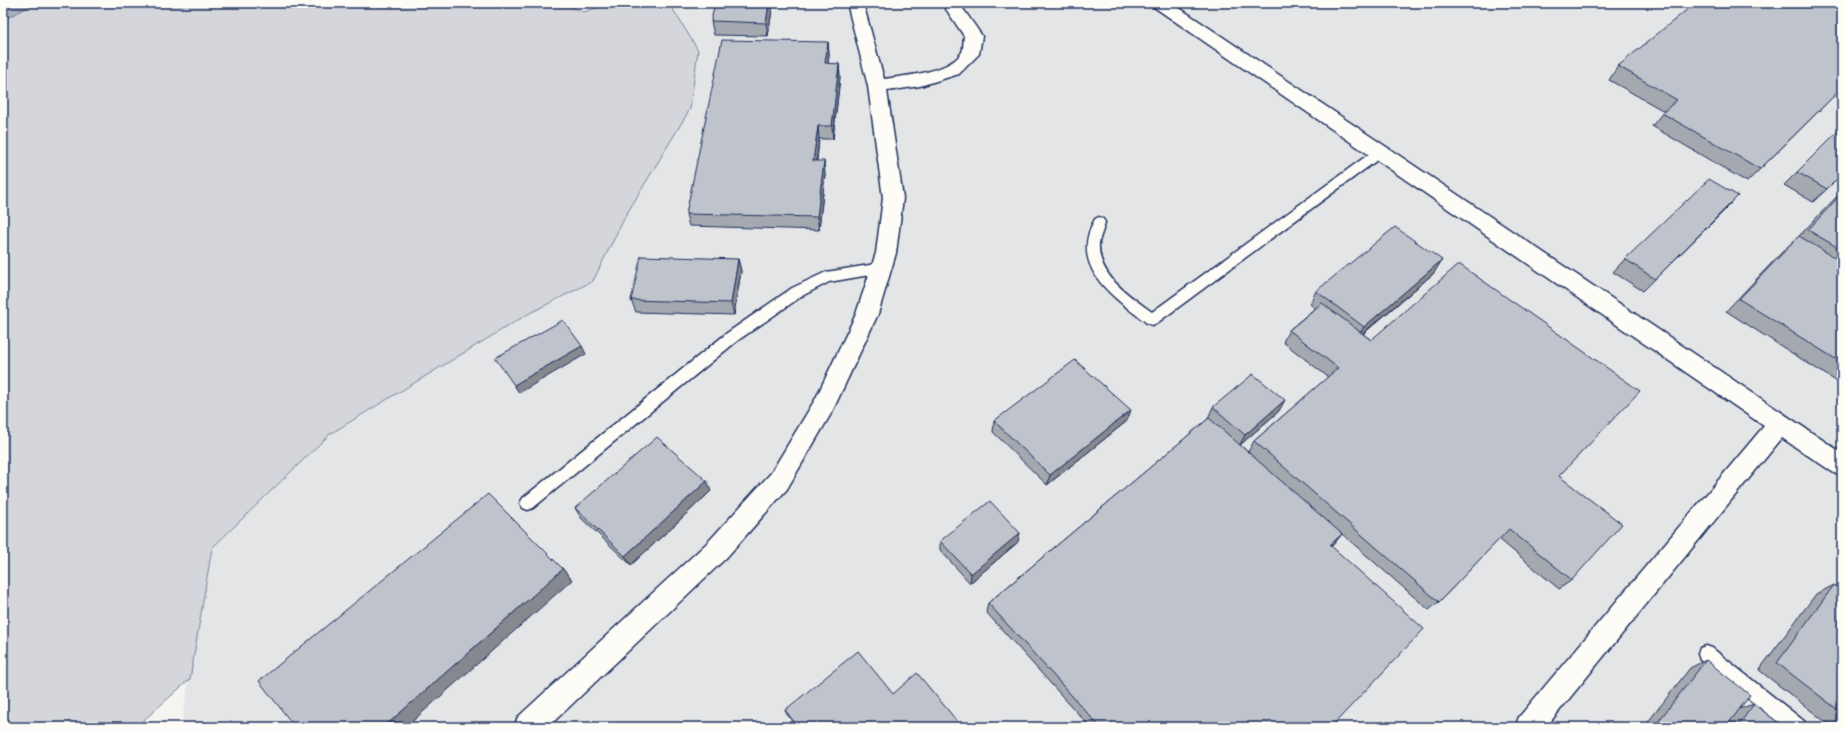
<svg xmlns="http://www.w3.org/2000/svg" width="1845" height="730" viewBox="0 0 1845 730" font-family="Dekko,sans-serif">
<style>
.built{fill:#e4e5e6}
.green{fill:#d4d6db;stroke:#78829c}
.water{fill:#aab0bf;stroke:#717c98}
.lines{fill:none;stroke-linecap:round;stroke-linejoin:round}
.service-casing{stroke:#1b2f5e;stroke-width:3}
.tertiary-casing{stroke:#1b2f5e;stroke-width:3}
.service{fill:#fdfcf7;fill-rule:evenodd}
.tertiary{fill:#fdfcf7;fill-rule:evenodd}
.wall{fill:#a4a8af;stroke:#1b2f5e}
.shaded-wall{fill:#86888f;stroke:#1b2f5e}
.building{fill:#bfc3cc;stroke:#1b2f5e}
</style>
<rect width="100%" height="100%" fill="#f4f4f1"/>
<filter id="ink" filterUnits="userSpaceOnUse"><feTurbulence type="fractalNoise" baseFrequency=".025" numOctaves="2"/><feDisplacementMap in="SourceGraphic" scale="8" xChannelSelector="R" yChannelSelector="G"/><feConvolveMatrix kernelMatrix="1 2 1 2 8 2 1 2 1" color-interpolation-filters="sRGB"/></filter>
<g filter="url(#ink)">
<path class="built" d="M 669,3 L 1842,3 L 1842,727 L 181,727 L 212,548 L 330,434 L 528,314 L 593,280 L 626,215 L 698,50 Z"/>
<path class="green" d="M 3,3 L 563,3 L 583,12 L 612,3 L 669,3 L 698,50 L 690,109 L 626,215 L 593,281 L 528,314 L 330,434 L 212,548 L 190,679 L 136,727 L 3,727 Z"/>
<path class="water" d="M 3,3 L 36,3 L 3,20 Z"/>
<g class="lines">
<defs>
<path id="service" d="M 1380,148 L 1384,149 L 1386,152 L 1384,155 L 1157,323 L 1152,325 L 1147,323 C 1113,297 1068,267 1095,219 L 1099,217 L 1103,219 L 1105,222 C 1104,229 1100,236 1099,243 C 1097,276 1129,295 1152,312 L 1376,149 Z
M 882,263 L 887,264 L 889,268 L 887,272 L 829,282 L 802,296 L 737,341 L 533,508 L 528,510 L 523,508 L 520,503 L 523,498 L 727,333 L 792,288 L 826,272 Z
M 1706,646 L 1712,648 L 1804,721 L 1807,727 L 1784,727 L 1700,660 L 1698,654 L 1700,648 Z"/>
<path id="tertiary" d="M 847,3 L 863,3 L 884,79 C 905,76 951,72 962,52 C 964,48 963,41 964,36 L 942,3 L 959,3 L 982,36 L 979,54 L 959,74 L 920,86 L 887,91 L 903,198 L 896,253 L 878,314 L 832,412 L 787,489 L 726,558 L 548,727 L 514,727 L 518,717 L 708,542 L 771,473 L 816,398 L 856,314 L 876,253 L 883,198 L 868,86 Z
M 1152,3 L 1172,3 L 1842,453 L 1842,476 L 1834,473 L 1782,438 L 1546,727 L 1515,727 L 1519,717 L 1764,426 L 1154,7 Z"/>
</defs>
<use href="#service" class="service-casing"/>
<use href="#tertiary" class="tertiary-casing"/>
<use href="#service" class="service"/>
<use href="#tertiary" class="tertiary"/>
</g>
<path class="wall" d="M 773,3 L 768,36 L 714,35 L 711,21 Z
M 828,42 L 829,55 L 828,64 L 839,64 L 840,77 L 833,139 L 819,139 L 817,161 L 825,174 L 819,230 L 689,226 L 686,214 Z
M 1618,66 L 1842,88 L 1747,182 L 1652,126 L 1664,111 L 1609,80 Z
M 1842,127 L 1827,189 L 1813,202 L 1784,185 Z
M 1842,191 L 1842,385 L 1726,311 L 1785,249 L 1799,236 Z
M 1726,209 L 1643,291 L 1613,272 L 1625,259 Z
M 738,259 L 741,271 L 734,315 L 636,312 L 631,300 Z
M 1434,273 L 1363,334 L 1559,476 L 1572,580 L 1559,589 L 1499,539 L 1439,602 L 1429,610 L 1342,534 L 1331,546 L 1331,727 L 1090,727 L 986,612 L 988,603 L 1208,419 L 1208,418 L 1213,407 L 1279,411 L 1240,445 L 1248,452 L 1254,441 L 1328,377 L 1283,342 L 1289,330 L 1315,308 L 1310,304 L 1316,291 Z
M 994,421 L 1127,421 L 1047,485 L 993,432 Z
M 711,491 L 631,565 L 581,518 L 575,508 Z
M 940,541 L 1018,542 L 970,583 L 940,550 Z
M 1834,585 L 1842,591 L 1842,727 L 1832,727 L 1759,670 L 1816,594 Z
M 1706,660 L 1739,709 L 1754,704 L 1784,727 L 1644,727 L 1690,668 Z
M 893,694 L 962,727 L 796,727 L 788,716 L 785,710 Z"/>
<path class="shaded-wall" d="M 769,3 L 773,3 L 768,36 L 766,23 Z
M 828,42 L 829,55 L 827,77 L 825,63 Z
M 839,64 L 840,77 L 833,139 L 832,126 Z
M 818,126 L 819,139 L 815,174 L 813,161 Z
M 824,161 L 825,174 L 819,230 L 817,217 Z
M 738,259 L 741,271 L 734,315 L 731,303 Z
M 1442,260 L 1434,273 L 1356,339 L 1364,327 Z
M 582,346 L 586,354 L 519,393 L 514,385 Z
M 1285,400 L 1279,411 L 1239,446 L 1245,435 Z
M 1131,410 L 1127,421 L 1047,485 L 1050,475 Z
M 707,481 L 711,491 L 631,565 L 625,556 Z
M 1020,533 L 1018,542 L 970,583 L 971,574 Z
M 1342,534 L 1334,544 L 1322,555 L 1330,545 Z
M 563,569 L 572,580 L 406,727 L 384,727 Z"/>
<path class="building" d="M 715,3 L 769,3 L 766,23 L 711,21 Z
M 1695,3 L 1842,3 L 1842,88 L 1760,169 L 1662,113 L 1677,100 L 1618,66 Z
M 722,40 L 828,42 L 825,63 L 839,64 L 832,126 L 818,126 L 813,161 L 824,161 L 817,217 L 686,214 Z
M 1842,127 L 1842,174 L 1827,189 L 1797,172 Z
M 1709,179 L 1738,196 L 1655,279 L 1625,259 Z
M 1842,193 L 1842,250 L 1808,230 Z
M 1395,227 L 1442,260 L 1364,327 L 1316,291 Z
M 1799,236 L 1842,262 L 1842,363 L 1739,299 Z
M 641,256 L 738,259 L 731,303 L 631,300 Z
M 1459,264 L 1640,391 L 1559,476 L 1622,524 L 1572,580 L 1509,529 L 1439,602 L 1254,441 L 1338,368 L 1289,330 L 1322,303 L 1371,340 Z
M 563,320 L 582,346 L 514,385 L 495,358 Z
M 1075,360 L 1131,410 L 1050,475 L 994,421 Z
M 1253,374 L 1285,400 L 1245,435 L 1213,407 Z
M 1209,418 L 1342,534 L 1330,545 L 1424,629 L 1331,727 L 1100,727 L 988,603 Z
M 657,437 L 707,481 L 625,556 L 575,508 Z
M 488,494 L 563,569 L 384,727 L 295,727 L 259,681 Z
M 990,501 L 1020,533 L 971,574 L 940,541 Z
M 1834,585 L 1842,591 L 1842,713 L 1777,663 Z
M 858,651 L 893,694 L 917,673 L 962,727 L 798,727 L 785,710 Z
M 1706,660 L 1750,695 L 1726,727 L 1654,727 Z
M 1754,704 L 1784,727 L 1737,727 Z"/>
</g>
<rect width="1845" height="730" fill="none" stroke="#fdfcf7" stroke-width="16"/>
<rect x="8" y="8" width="1829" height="714" fill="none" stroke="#1b2f5e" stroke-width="1.5" filter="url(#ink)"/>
</svg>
